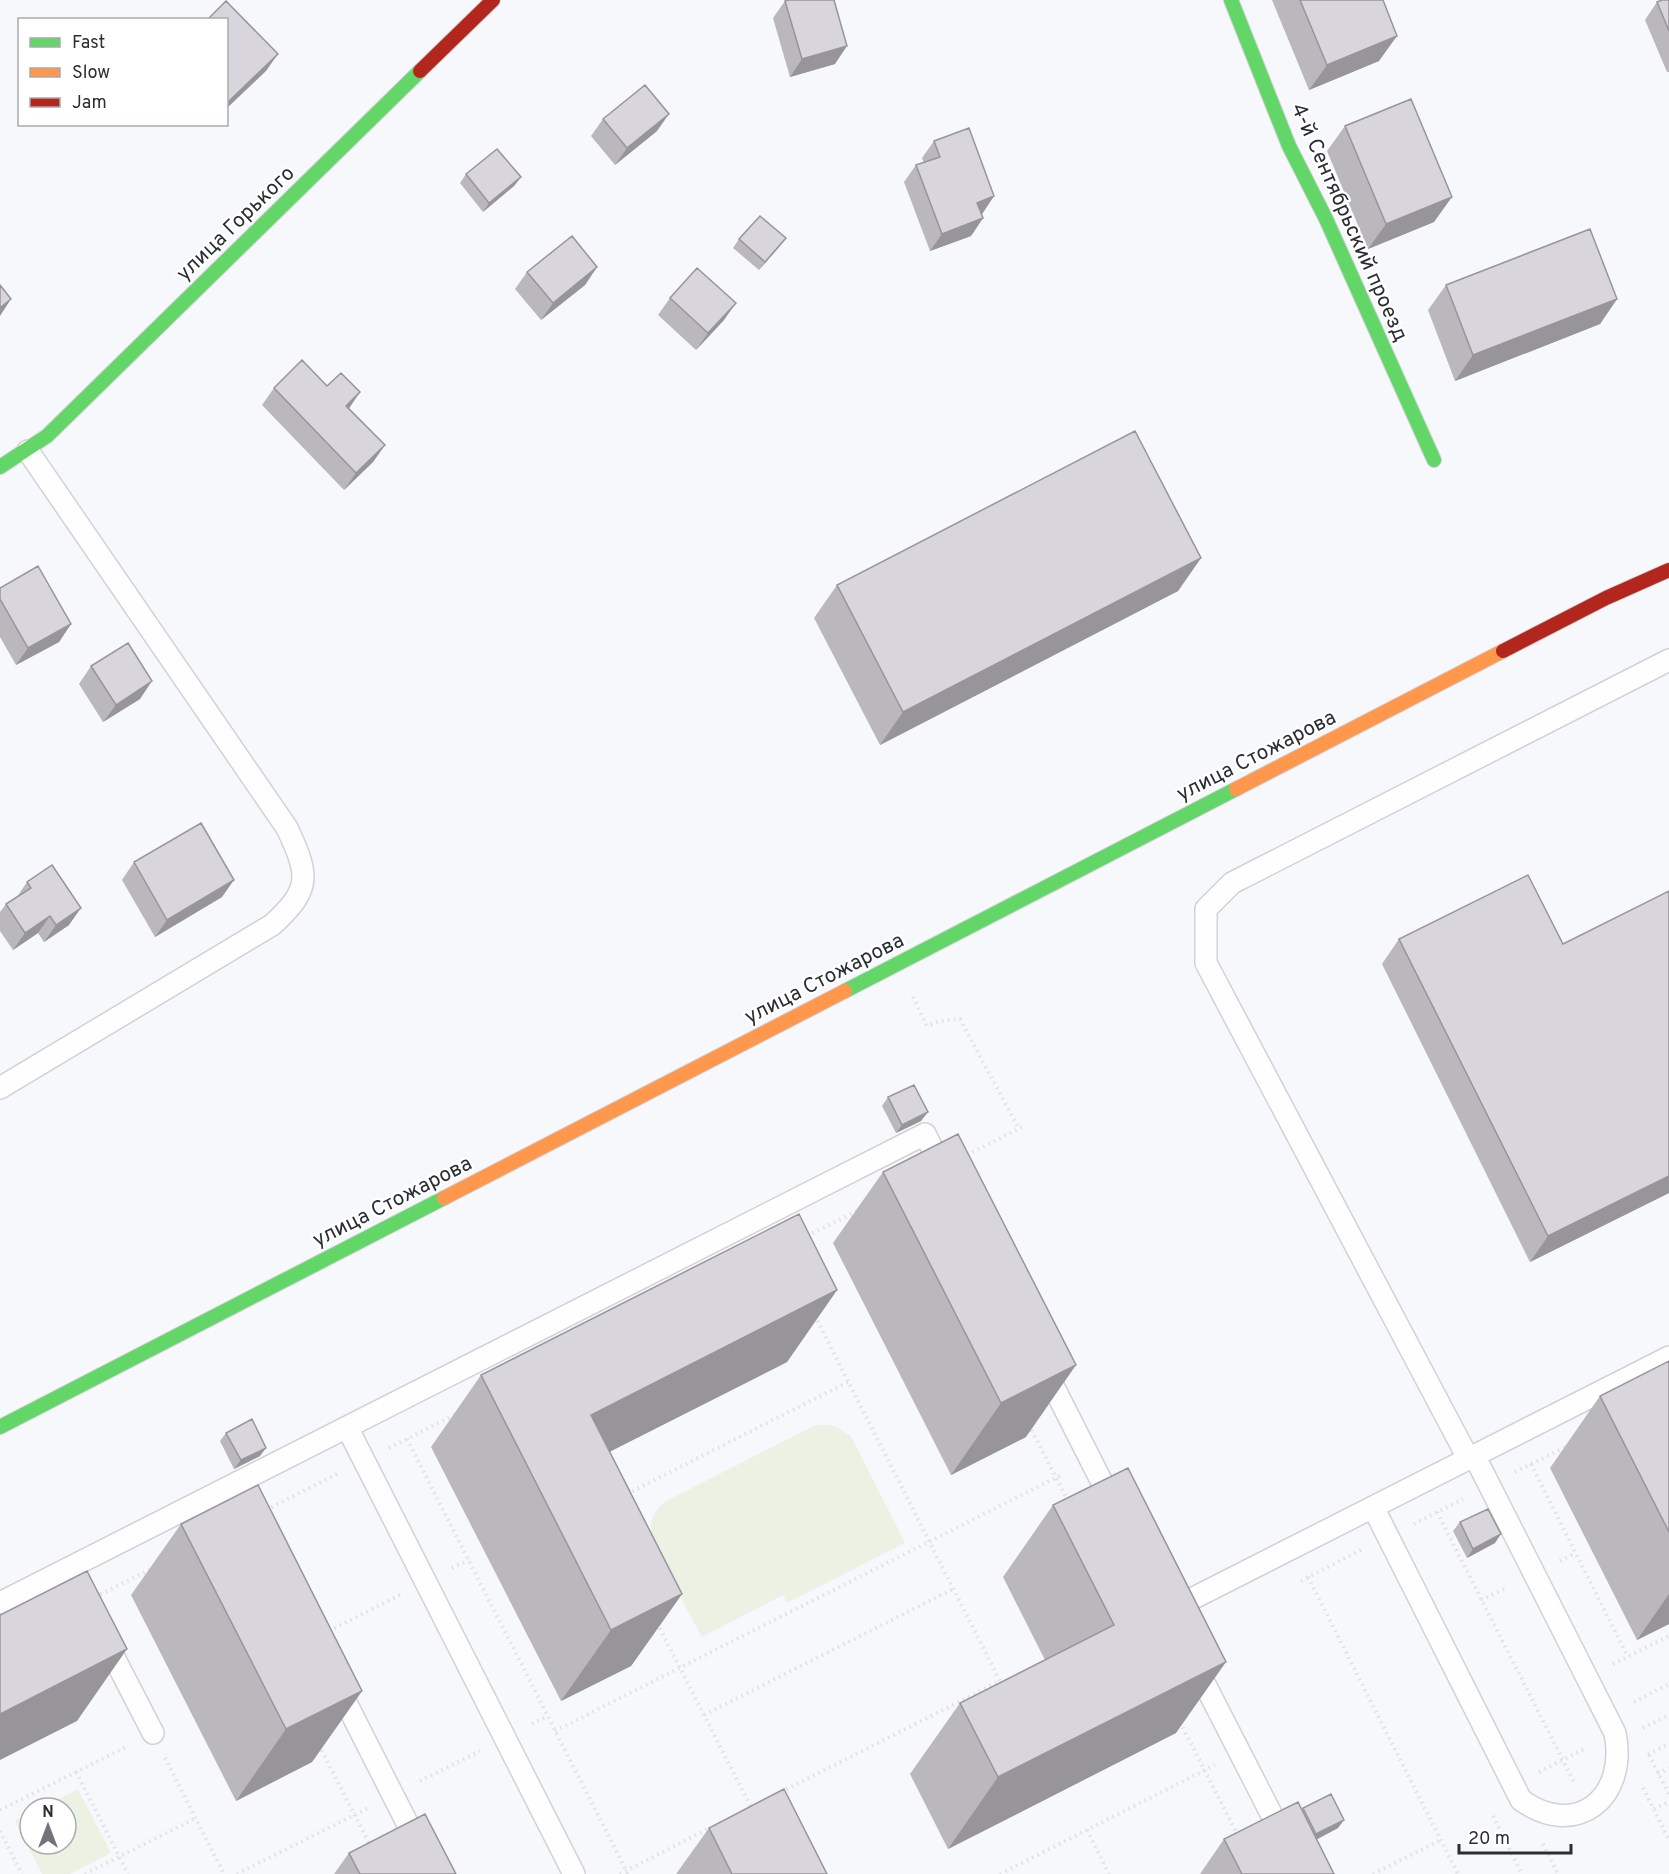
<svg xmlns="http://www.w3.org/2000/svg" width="1669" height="1874" viewBox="0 0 1669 1874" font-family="Overpass,sans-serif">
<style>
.green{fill:#ebf1e3}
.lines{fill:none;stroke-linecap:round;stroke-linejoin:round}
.lane-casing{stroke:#d0d2d5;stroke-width:24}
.fast-casing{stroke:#d0d2d5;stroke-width:16}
.slow-casing{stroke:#d0d2d5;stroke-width:16}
.jam-casing{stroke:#d0d2d5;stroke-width:16}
.path{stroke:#e0e0e2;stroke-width:4;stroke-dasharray:1.5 4.5;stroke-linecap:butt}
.lane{stroke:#fefefe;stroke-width:21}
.fast{stroke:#63d668;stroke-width:14}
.slow{stroke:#ff974d;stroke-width:14}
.jam{stroke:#b3261e;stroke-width:14}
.wall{fill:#bab7bd}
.shaded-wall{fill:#97959a}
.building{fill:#d8d5dc;stroke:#97959a;stroke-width:1.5}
.labels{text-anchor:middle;stroke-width:4.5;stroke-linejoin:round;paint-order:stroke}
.street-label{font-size:21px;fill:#2a2d31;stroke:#fff}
</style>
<rect width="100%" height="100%" fill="#f6f8fb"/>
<path class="green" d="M 824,1425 L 834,1426 L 851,1436 L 905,1543 L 787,1603 L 783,1595 L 702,1637 C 692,1617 651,1548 651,1530 C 650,1518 656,1510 664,1502 L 814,1426 Z
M 78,1789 L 111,1853 L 70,1874 L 42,1874 L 15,1821 L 30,1814 L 30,1844 L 66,1844 L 66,1808 L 42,1808 Z"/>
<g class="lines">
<defs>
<path id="lane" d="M 0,1088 L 272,925 C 312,889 309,875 287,828 L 28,451
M 1044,1368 L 1114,1506
M 347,1427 L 574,1874
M 1468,1458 L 1206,963 L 1206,909 L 1232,883 L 1669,660
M 1373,1507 L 1521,1800 C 1577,1840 1628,1797 1615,1733 L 1474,1455
M 0,1603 L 925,1134 L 944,1172
M 1168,1611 L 1669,1357
M 104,1638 L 153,1733
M 1195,1665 L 1302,1874
M 337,1685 L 433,1874"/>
<path id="fast" d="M 1231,0 L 1289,146 L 1326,219 L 1434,460
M 0,467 L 47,436 L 420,71
M 845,991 L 1236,789
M 0,1427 L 444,1198"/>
<path id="slow" d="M 1236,789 L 1503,651
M 444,1198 L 845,991"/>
<path id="jam" d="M 420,71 L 493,0
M 1503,651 L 1606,598 L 1669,570"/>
</defs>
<use href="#lane" class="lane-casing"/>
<use href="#fast" class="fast-casing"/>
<use href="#slow" class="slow-casing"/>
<use href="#jam" class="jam-casing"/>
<path class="path" d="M 913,997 L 927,1026 L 940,1021 L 960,1019 L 1019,1129
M 967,1155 L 1026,1125
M 807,1236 L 859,1210
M 1029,1425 L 1068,1501
M 407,1439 L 628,1874
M 389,1448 L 458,1413
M 1531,1464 L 1628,1657
M 1515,1472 L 1568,1446
M 627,1494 L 848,1382
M 266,1510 L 337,1474
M 1437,1512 L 1574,1782
M 1414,1524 L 1463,1499
M 1560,1561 L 1575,1553
M 452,1568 L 469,1560
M 1308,1577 L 1458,1874
M 1301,1581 L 1361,1550
M 95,1597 L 153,1568
M 1481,1600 L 1508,1587
M 657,1623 L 752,1809
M 329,1631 L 400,1595
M 1613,1664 L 1669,1636
M 1634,1702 L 1669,1684
M 704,1715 L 953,1589
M 1180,1722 L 1238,1836
M 532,1724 L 548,1716
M 1643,1728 L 1669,1715
M 555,1731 L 1063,1474
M 319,1745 L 370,1845
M 1648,1754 L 1669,1744
M 1649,1755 L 1669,1794
M 165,1758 L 224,1874
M 76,1772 L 128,1874
M 1539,1772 L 1586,1748
M 1658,1774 L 1669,1768
M 420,1781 L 480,1751
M 1643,1788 L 1669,1840
M 781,1792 L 1000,1681 L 815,1316
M 1654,1809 L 1669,1802
M 0,1810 L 128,1746
M 1493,1816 L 1522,1874
M 1087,1830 L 1109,1874
M 0,1831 L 22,1874
M 1543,1844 L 1558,1874
M 85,1874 L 196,1818
M 237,1874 L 368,1808
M 620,1874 L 710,1828
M 1000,1874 L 1215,1765
M 1373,1874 L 1441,1840"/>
<use href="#lane" class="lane"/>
<use href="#fast" class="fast"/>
<use href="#slow" class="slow"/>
<use href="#jam" class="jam"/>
</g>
<path class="wall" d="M 1272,0 L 1383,0 L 1379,61 L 1309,90 Z
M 1669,0 L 1669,72 L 1667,72 L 1645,20 L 1657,2 Z
M 785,1 L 835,64 L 790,77 L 773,18 Z
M 603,119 L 657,131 L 615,165 L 591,136 Z
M 1345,126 L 1434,222 L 1368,249 L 1327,151 Z
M 934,141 L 994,196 L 982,214 L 983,218 L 971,236 L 930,251 L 904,182 L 916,165 L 924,163 L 922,158 Z
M 466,174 L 521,177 L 514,186 L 483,212 L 460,183 Z
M 739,239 L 779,247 L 759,270 L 733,248 Z
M 597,267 L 585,285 L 541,320 L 515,289 L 527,272 Z
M 1446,285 L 1617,299 L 1600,324 L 1455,381 L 1428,310 Z
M 670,298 L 724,320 L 696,350 L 658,315 Z
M 274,388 L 349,408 L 385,445 L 373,462 L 344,490 L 262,405 Z
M 1201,558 L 1178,591 L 880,745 L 814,618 L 837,585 Z
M 0,588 L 71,624 L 59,642 L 16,665 L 0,637 Z
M 91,666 L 140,699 L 103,722 L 79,684 Z
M 134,862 L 222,897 L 155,937 L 122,880 Z
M 27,882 L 69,925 L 44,942 L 38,933 L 13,950 L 0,931 L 0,912 L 6,904 L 17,897 Z
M 1669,891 L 1669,1193 L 1530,1262 L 1382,964 L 1399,939 L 1563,944 Z
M 888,1097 L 921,1121 L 896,1133 L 882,1106 Z
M 883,1172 L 1026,1437 L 951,1475 L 833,1243 Z
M 837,1290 L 787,1362 L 609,1452 L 682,1594 L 631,1666 L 561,1701 L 431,1447 L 481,1375 Z
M 1669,1361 L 1669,1624 L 1637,1640 L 1550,1468 L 1600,1396 Z
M 226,1433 L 260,1456 L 234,1469 L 220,1441 Z
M 1053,1505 L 1176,1733 L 948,1849 L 910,1774 L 960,1703 L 1045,1660 L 1003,1577 Z
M 1460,1522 L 1495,1543 L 1467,1558 L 1453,1531 Z
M 181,1524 L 362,1691 L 312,1762 L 236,1801 L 131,1595 Z
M 1303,1808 L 1338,1828 L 1317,1839 L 1334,1874 L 1200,1874 L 1224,1839 L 1302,1810 Z
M 709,1828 L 827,1874 L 676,1874 Z
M 349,1853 L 456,1874 L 334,1874 Z"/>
<path class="shaded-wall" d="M 1397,36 L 1379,61 L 1309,90 L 1327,65 Z
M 847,46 L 835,64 L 790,77 L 802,59 Z
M 278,54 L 266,71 L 226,109 L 226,104 Z
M 669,114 L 657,131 L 615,165 L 627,148 Z
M 521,177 L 514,186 L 483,212 L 489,203 Z
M 994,196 L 982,214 L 965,220 L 977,203 Z
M 1452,197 L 1434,222 L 1368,249 L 1386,224 Z
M 983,218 L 971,236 L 930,251 L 942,234 Z
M 786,238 L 779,247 L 759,270 L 765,262 Z
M 597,267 L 585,285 L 541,320 L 553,303 Z
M 11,299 L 0,316 L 0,308 Z
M 1617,299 L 1600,324 L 1455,381 L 1473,355 Z
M 736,303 L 724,320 L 696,350 L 708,333 Z
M 360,392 L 348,410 L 346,406 Z
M 385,445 L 373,462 L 344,490 L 356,473 Z
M 1201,558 L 1178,591 L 880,745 L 903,712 Z
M 71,624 L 59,642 L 16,665 L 28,648 Z
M 152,681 L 140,699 L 103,722 L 116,705 Z
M 234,880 L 222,897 L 155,937 L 167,920 Z
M 81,908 L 69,925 L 44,942 L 56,925 Z
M 50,916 L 38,933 L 13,950 L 25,933 Z
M 928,1112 L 921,1121 L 896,1133 L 902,1125 Z
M 1669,1176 L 1669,1193 L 1530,1262 L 1548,1236 Z
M 837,1290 L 787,1362 L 540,1487 L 591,1415 Z
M 1076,1365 L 1026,1437 L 951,1475 L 1001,1403 Z
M 266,1448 L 260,1456 L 234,1469 L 241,1460 Z
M 1501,1534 L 1495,1543 L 1467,1558 L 1473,1549 Z
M 682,1594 L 631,1666 L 561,1701 L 611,1630 Z
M 1669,1594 L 1669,1624 L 1637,1640 Z
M 127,1649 L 77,1721 L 0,1760 L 0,1714 Z
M 1226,1662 L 1176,1733 L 948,1849 L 998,1777 Z
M 362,1691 L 312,1762 L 236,1801 L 286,1729 Z
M 1344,1820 L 1338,1828 L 1310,1843 L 1316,1834 Z"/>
<path class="building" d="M 789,0 L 834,0 L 847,46 L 802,59 L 785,1 Z
M 1300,0 L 1383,0 L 1397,36 L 1327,65 Z
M 1662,0 L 1669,0 L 1669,31 L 1657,2 Z
M 226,1 L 278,54 L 226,104 L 226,20 L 207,20 Z
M 645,85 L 669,114 L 627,148 L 603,119 Z
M 1411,99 L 1452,197 L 1386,224 L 1345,126 Z
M 969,128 L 994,196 L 977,203 L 983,218 L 942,234 L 916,165 L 940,157 L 934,141 Z
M 497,149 L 521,177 L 489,203 L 466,174 Z
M 760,216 L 786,238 L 765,262 L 739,239 Z
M 1590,229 L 1617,299 L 1473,355 L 1446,285 Z
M 572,236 L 597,267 L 553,303 L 527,272 Z
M 697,268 L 736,303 L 708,333 L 670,298 Z
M 0,285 L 11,299 L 0,308 Z
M 302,360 L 327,386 L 341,373 L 360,392 L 346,406 L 385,445 L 356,473 L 274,388 Z
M 1135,431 L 1201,558 L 903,712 L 837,585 Z
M 38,566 L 71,624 L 28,648 L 0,599 L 0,588 Z
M 128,643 L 152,681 L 116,705 L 91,666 Z
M 201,823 L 234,880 L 167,920 L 134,862 Z
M 52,865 L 81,908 L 56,925 L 50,916 L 25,933 L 6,904 L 31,888 L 27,882 Z
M 1528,875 L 1563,944 L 1669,891 L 1669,1176 L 1548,1236 L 1399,939 Z
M 914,1085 L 928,1112 L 902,1125 L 888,1097 Z
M 958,1134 L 1076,1365 L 1001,1403 L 883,1172 Z
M 799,1214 L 837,1290 L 591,1415 L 682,1594 L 611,1630 L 481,1375 Z
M 1669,1361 L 1669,1532 L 1600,1396 Z
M 252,1419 L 266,1448 L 241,1460 L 226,1433 Z
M 1128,1468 L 1226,1662 L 998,1777 L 960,1703 L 1114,1625 L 1053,1505 Z
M 258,1485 L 362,1691 L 286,1729 L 181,1524 Z
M 1488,1509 L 1501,1534 L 1473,1549 L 1460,1522 Z
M 87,1571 L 127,1649 L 0,1714 L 0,1615 Z
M 784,1789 L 827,1874 L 732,1874 L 709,1828 Z
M 1331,1794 L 1344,1820 L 1316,1834 L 1303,1808 Z
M 1298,1802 L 1334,1874 L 1242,1874 L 1224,1839 Z
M 425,1814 L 456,1874 L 360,1874 L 349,1853 Z"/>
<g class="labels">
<g class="street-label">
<text transform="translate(1350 222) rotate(66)" y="7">4-й Сентябрьский проезд</text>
<text transform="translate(235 223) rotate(-44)" y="7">улица Горького</text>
<text transform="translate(1256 755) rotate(-27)" y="7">улица Стожарова</text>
<text transform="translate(824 978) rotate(-27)" y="7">улица Стожарова</text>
<text transform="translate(392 1201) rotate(-27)" y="7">улица Стожарова</text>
</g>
</g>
<rect x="18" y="18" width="210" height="108" fill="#ffffff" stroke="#aaabad" stroke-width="1.5"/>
<rect x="30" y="38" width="30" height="9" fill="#63d668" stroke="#aaabad" stroke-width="1.5"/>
<text x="72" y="48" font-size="18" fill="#2a2d31">Fast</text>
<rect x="30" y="68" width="30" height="9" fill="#ff974d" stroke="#aaabad" stroke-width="1.5"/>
<text x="72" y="78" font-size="18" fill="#2a2d31">Slow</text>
<rect x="30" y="98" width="30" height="9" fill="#b3261e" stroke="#aaabad" stroke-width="1.5"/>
<text x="72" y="108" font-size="18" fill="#2a2d31">Jam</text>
<g transform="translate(48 1826)"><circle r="28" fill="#ffffff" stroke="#aaabad" stroke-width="1.5"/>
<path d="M0-4.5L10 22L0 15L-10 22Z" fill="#717478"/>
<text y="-9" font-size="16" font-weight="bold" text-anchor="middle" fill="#2a2d31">N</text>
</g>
<path d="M1459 1844v9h112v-9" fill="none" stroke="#2a2d31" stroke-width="3"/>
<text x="1468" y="1844" font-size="18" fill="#2a2d31" stroke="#ffffff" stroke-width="4.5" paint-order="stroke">20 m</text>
</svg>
